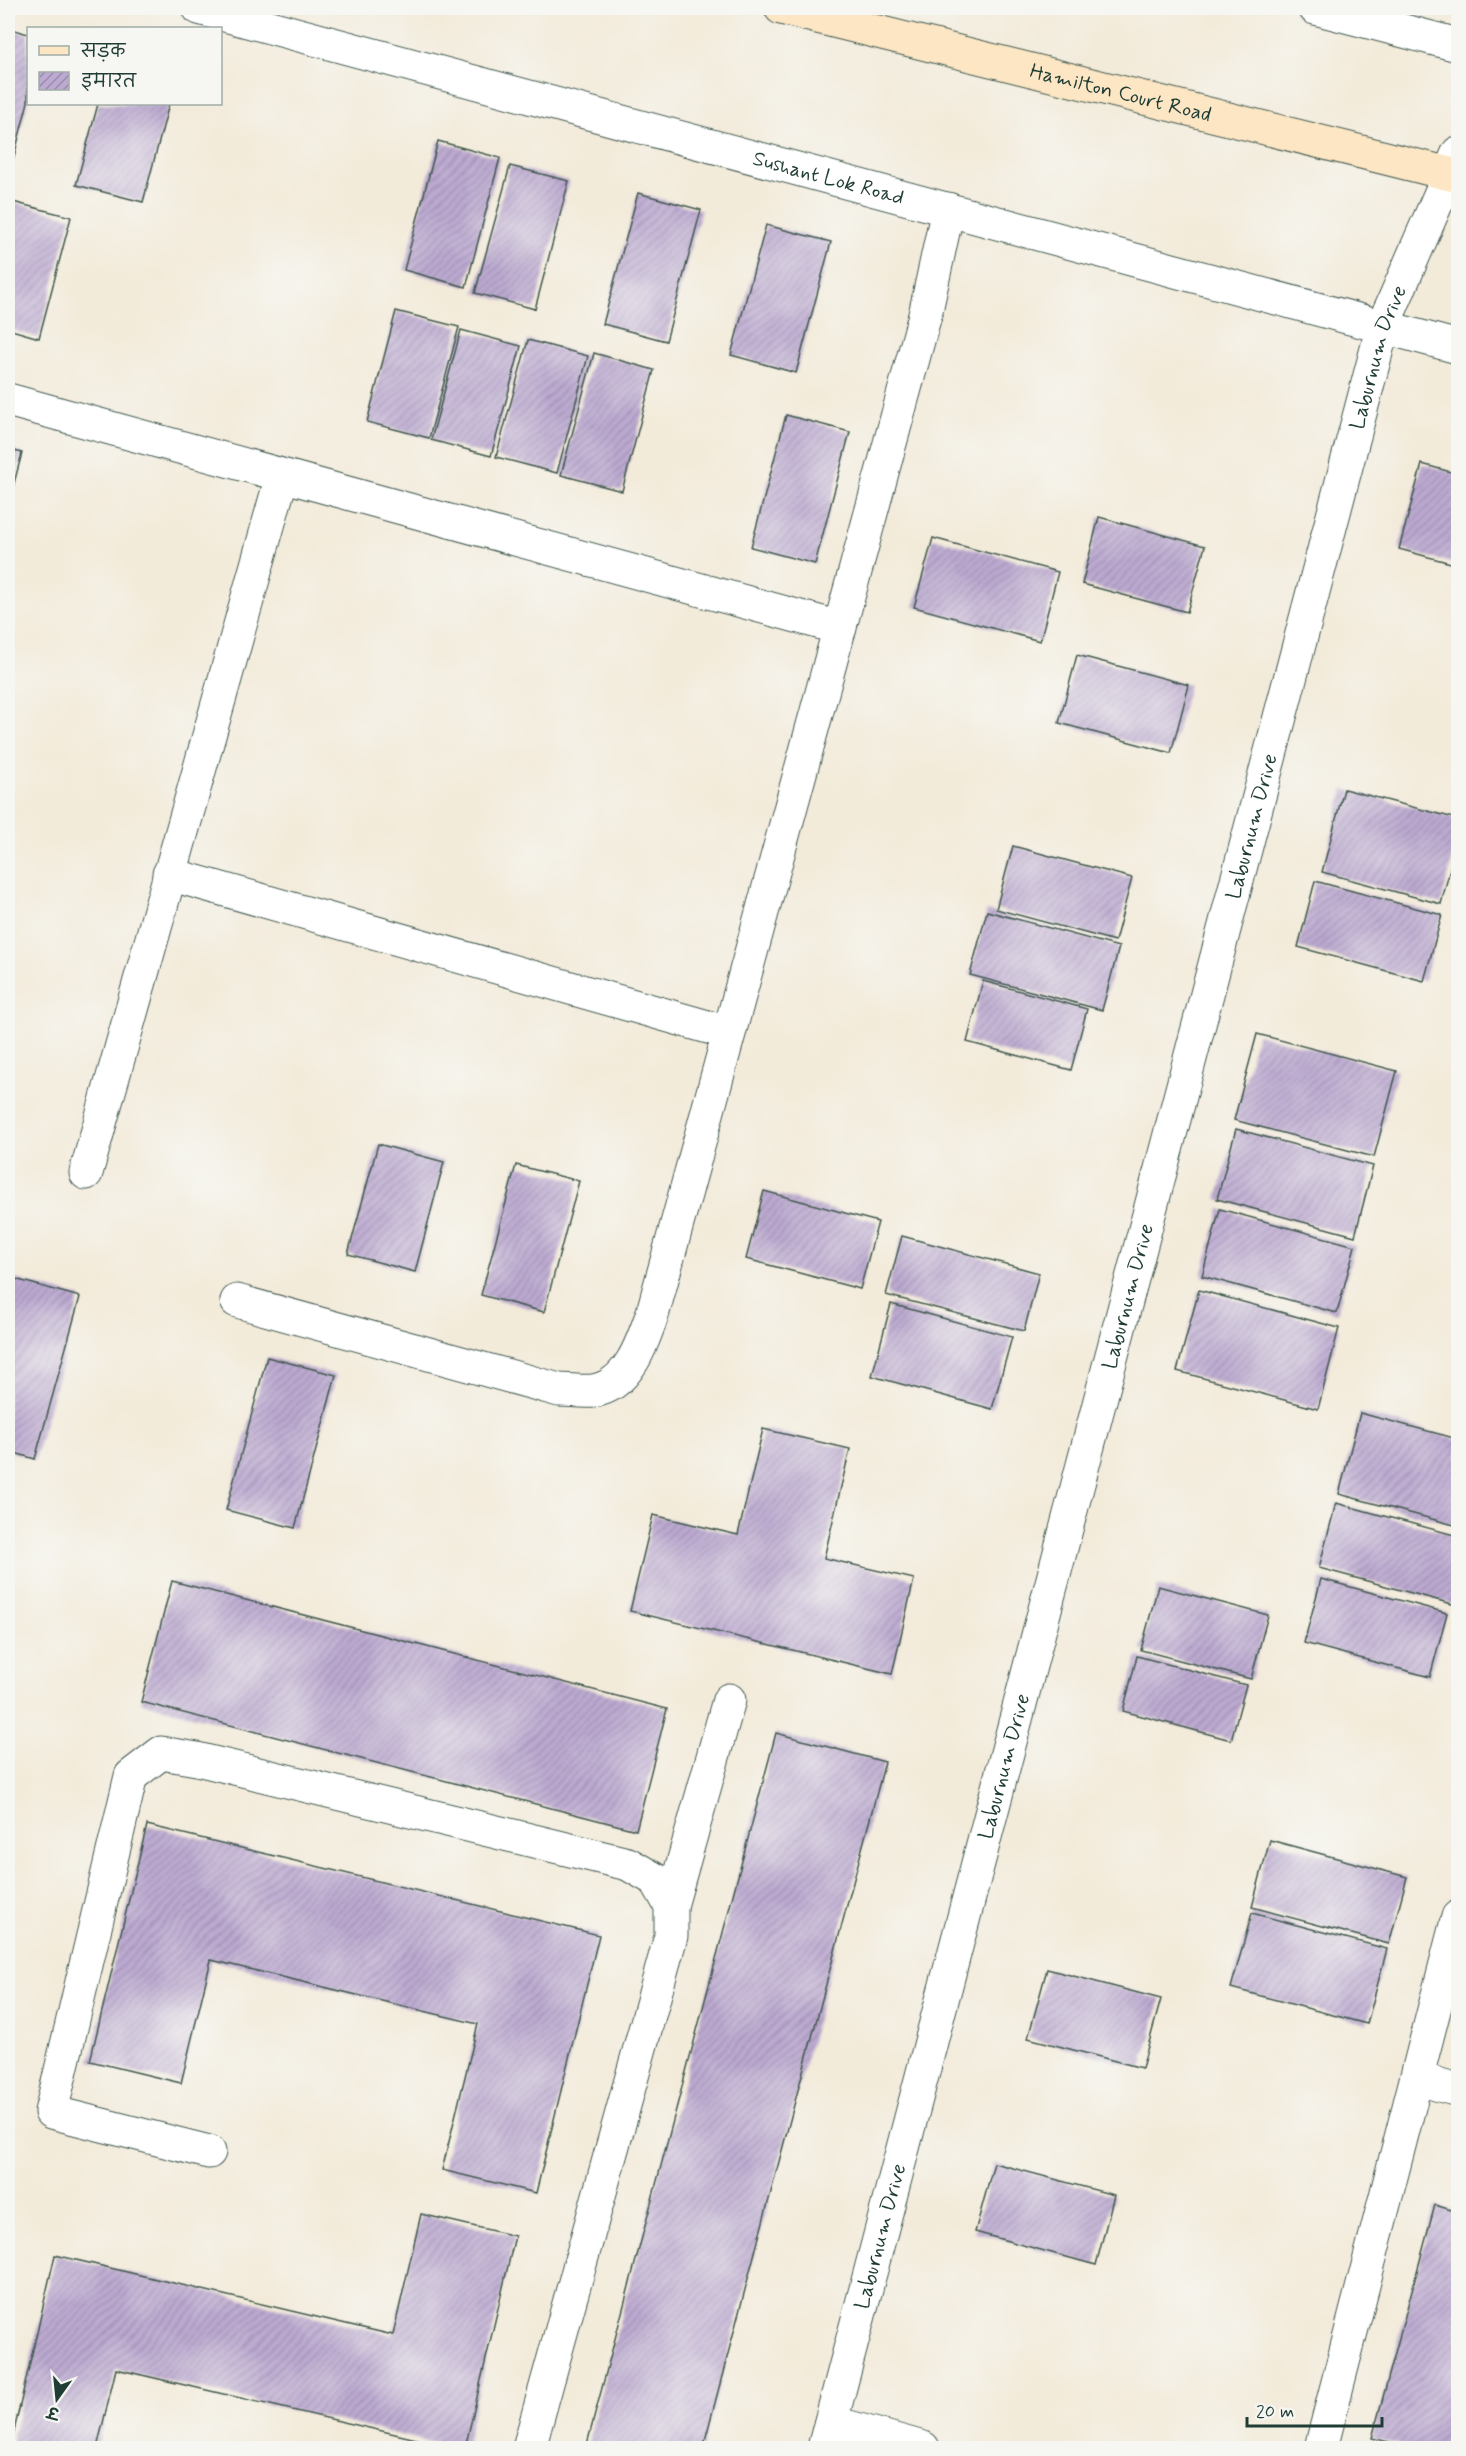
<svg xmlns="http://www.w3.org/2000/svg" width="1466" height="2456" viewBox="0 0 1466 2456" font-family="Mynerve,'Playpen Sans Deva',sans-serif">
<style>
.building{fill:url(#building-hatch)}
.lines{fill:none;stroke-linecap:round;stroke-linejoin:round}
.minor-casing{stroke:#3f574d;stroke-width:35}
.tertiary-casing{stroke:#3f574d;stroke-width:35}
.secondary-casing{stroke:#3f574d;stroke-width:35}
.minor{stroke:#fff;stroke-width:33}
.tertiary{stroke:#fff;stroke-width:33}
.secondary{stroke:#fce6c4;stroke-width:33}
.labels{text-anchor:middle;stroke-width:4.5;stroke-linejoin:round;paint-order:stroke}
.street-label{font-size:21px;fill:#1f3d34;stroke:#f6f6f2}
</style>
<defs>
<pattern id="building-hatch" width="6" height="6" patternUnits="userSpaceOnUse" patternTransform="scale(1.5)"><rect width="6" height="6" fill="#bdaad2"/><path d="M-1 1l2-2M0 6l6-6M5 7l2-2" fill="none" stroke="#998cab"/></pattern>
</defs>
<rect width="100%" height="100%" fill="#f6f6f2"/>
<filter id="ink" filterUnits="userSpaceOnUse"><feTurbulence type="fractalNoise" baseFrequency=".0167" numOctaves="2"/><feDisplacementMap in="SourceGraphic" scale="12" xChannelSelector="R" yChannelSelector="G"/><feConvolveMatrix kernelMatrix="1 2 1 2 8 2 1 2 1" color-interpolation-filters="sRGB"/></filter>
<filter id="wash" filterUnits="userSpaceOnUse"><feTurbulence type="fractalNoise" baseFrequency=".008" numOctaves="4" result="noise"/><feDisplacementMap in="SourceGraphic" scale="24" xChannelSelector="R" yChannelSelector="G"/><feGaussianBlur stdDeviation="1.35" result="paint"/><feColorMatrix in="noise" values="0 0 0 0 0 0 0 0 0 0 0 0 0 0 0 0 0 1.4 0 .05"/><feComposite in="paint" operator="in"/></filter>
<g filter="url(#wash)">
<rect width="100%" height="100%" fill="#f3ebda"/>
<g id="blocks">
<path class="building" d="M 8,28 L 28,34 L 28,102 L 11,168 L 8,167 Z
M 98,104 L 169,104 L 143,202 L 76,185 Z
M 438,141 L 500,158 L 466,287 L 404,270 Z
M 510,166 L 569,181 L 535,309 L 475,293 Z
M 638,193 L 701,210 L 666,341 L 603,324 Z
M 9,201 L 71,217 L 39,338 L 8,329 L 8,208 Z
M 766,225 L 831,242 L 796,373 L 731,355 Z
M 396,311 L 459,327 L 429,438 L 367,422 Z
M 461,330 L 521,346 L 491,456 L 431,440 Z
M 528,340 L 588,356 L 557,473 L 496,457 Z
M 594,353 L 654,370 L 622,491 L 561,475 Z
M 786,415 L 850,432 L 815,564 L 751,547 Z
M 8,449 L 22,453 L 8,506 Z
M 1422,464 L 1458,474 L 1458,565 L 1399,549 Z
M 1099,517 L 1205,546 L 1187,612 L 1082,584 Z
M 933,538 L 1058,572 L 1040,641 L 914,607 Z
M 1077,655 L 1189,685 L 1171,753 L 1059,723 Z
M 1344,789 L 1458,819 L 1458,838 L 1441,904 L 1322,872 Z
M 1013,846 L 1132,878 L 1115,941 L 996,909 Z
M 1315,881 L 1442,915 L 1424,981 L 1298,947 Z
M 987,911 L 1119,947 L 1102,1010 L 970,975 Z
M 983,981 L 1087,1009 L 1071,1070 L 967,1042 Z
M 1257,1034 L 1397,1071 L 1374,1157 L 1234,1120 Z
M 1236,1129 L 1373,1166 L 1355,1236 L 1217,1199 Z
M 378,1144 L 444,1162 L 415,1272 L 348,1254 Z
M 516,1165 L 579,1181 L 544,1312 L 481,1295 Z
M 764,1191 L 878,1222 L 860,1289 L 746,1259 Z
M 1220,1209 L 1355,1246 L 1337,1313 L 1202,1276 Z
M 902,1236 L 1039,1273 L 1024,1331 L 886,1295 Z
M 8,1277 L 80,1297 L 35,1459 L 8,1451 Z
M 1199,1290 L 1339,1328 L 1318,1409 L 1177,1371 Z
M 891,1304 L 1012,1337 L 992,1409 L 872,1376 Z
M 267,1357 L 336,1375 L 295,1528 L 226,1510 Z
M 1360,1413 L 1458,1439 L 1458,1526 L 1339,1494 Z
M 763,1429 L 850,1449 L 824,1558 L 914,1579 L 892,1674 L 630,1611 L 653,1515 L 738,1535 Z
M 1336,1503 L 1458,1536 L 1458,1597 L 1456,1605 L 1319,1568 Z
M 1321,1579 L 1447,1613 L 1430,1677 L 1304,1643 Z
M 172,1581 L 667,1709 L 636,1830 L 141,1702 Z
M 1158,1586 L 1268,1615 L 1251,1679 L 1141,1650 Z
M 1137,1656 L 1246,1685 L 1231,1740 L 1123,1711 Z
M 776,1733 L 885,1762 L 703,2448 L 586,2448 Z
M 147,1825 L 599,1935 L 536,2193 L 442,2170 L 478,2024 L 211,1960 L 181,2083 L 90,2061 Z
M 1270,1840 L 1407,1877 L 1389,1944 L 1252,1907 Z
M 1252,1913 L 1387,1949 L 1367,2024 L 1231,1988 Z
M 1047,1969 L 1161,1999 L 1142,2068 L 1028,2038 Z
M 994,2163 L 1114,2195 L 1096,2265 L 975,2232 Z
M 1435,2205 L 1458,2212 L 1458,2448 L 1413,2448 L 1372,2438 Z
M 421,2214 L 515,2236 L 465,2448 L 455,2448 L 116,2369 L 97,2448 L 10,2448 L 55,2255 L 393,2335 Z"/>
</g>
</g>
<g filter="url(#ink)">
<use href="#blocks" fill-opacity="0" stroke="#3f574d" stroke-width="1.5"/>
<g class="lines">
<defs>
<g id="minor">
<path id="s1" d="M 199,8 L 1458,347"/>
<path d="M 1315,8 L 1458,45"/>
<path d="M 1449,174 L 1458,153"/>
<path d="M 8,400 L 840,628"/>
<path d="M 169,874 L 729,1033"/>
<path d="M 86,1173 L 282,476"/>
<path d="M 237,1301 L 559,1390 C 570,1390 582,1392 593,1391 C 629,1386 643,1341 653,1312 L 925,315 L 948,209"/>
<path d="M 671,1906 L 729,1700"/>
<path d="M 1418,2079 L 1458,2090"/>
<path d="M 209,2152 L 51,2112 L 131,1776 L 161,1753 L 197,1759 L 628,1864 L 656,1880 L 671,1906 L 671,1936 L 529,2448"/>
<path d="M 831,2422 L 923,2448"/>
<path d="M 1321,2448 L 1458,1917"/>
</g>
<g id="tertiary">
<path id="s2" d="M 824,2448 L 1383,326 L 1449,174"/>
</g>
<g id="secondary">
<path id="s3" d="M 781,8 L 1458,176"/>
</g>
</defs>
<use href="#minor" class="minor-casing"/>
<use href="#tertiary" class="tertiary-casing"/>
<use href="#secondary" class="secondary-casing"/>
<use href="#minor" class="minor"/>
<use href="#tertiary" class="tertiary"/>
<use href="#secondary" class="secondary"/>
</g>
</g>
<g class="labels">
<g class="street-label">
<text dy="7" stroke="none"><textPath href="#s3" startOffset="350">Hamilton Court Road</textPath></text>
<text dy="7" stroke="none"><textPath href="#s1" startOffset="652">Sushant Lok Road</textPath></text>
<text dy="7" stroke="none"><textPath href="#s2" startOffset="2163">Laburnum Drive</textPath></text>
<text dy="7" stroke="none"><textPath href="#s2" startOffset="1677">Laburnum Drive</textPath></text>
<text dy="7" stroke="none"><textPath href="#s2" startOffset="1191">Laburnum Drive</textPath></text>
<text dy="7" stroke="none"><textPath href="#s2" startOffset="705">Laburnum Drive</textPath></text>
<text dy="7" stroke="none"><textPath href="#s2" startOffset="219">Laburnum Drive</textPath></text>
</g>
</g>
<rect width="1466" height="2456" fill="none" stroke="#f6f6f2" stroke-width="30"/>
<rect x="27" y="27" width="195" height="78" fill="#f6f6f2" stroke="#a0aca6" stroke-width="1.5"/>
<rect x="39" y="46" width="30" height="9" fill="#fce6c4" stroke="#a0aca6" stroke-width="1.5"/>
<text x="81" y="57" font-size="18" fill="#1f3d34">सड़क</text>
<rect x="39" y="72" width="30" height="18" fill="url(#building-hatch)" stroke="#a0aca6" stroke-width="1.5"/>
<text x="81" y="87" font-size="18" fill="#1f3d34">इमारत</text>
<g transform="translate(57 2399) rotate(195)" stroke="#f6f6f2" stroke-width="4.5" paint-order="stroke">
<path d="M0-4.5L10 22L0 15L-10 22Z" fill="#1f3d34"/>
<text y="-9" font-size="16" font-weight="bold" text-anchor="middle" fill="#1f3d34">उ</text>
</g>
<path d="M1247 2417v9h135v-9" fill="none" stroke="#1f3d34" stroke-width="3"/>
<text x="1256" y="2417" font-size="18" fill="#1f3d34" stroke="#f6f6f2" stroke-width="4.5" paint-order="stroke">20 m</text>
</svg>
